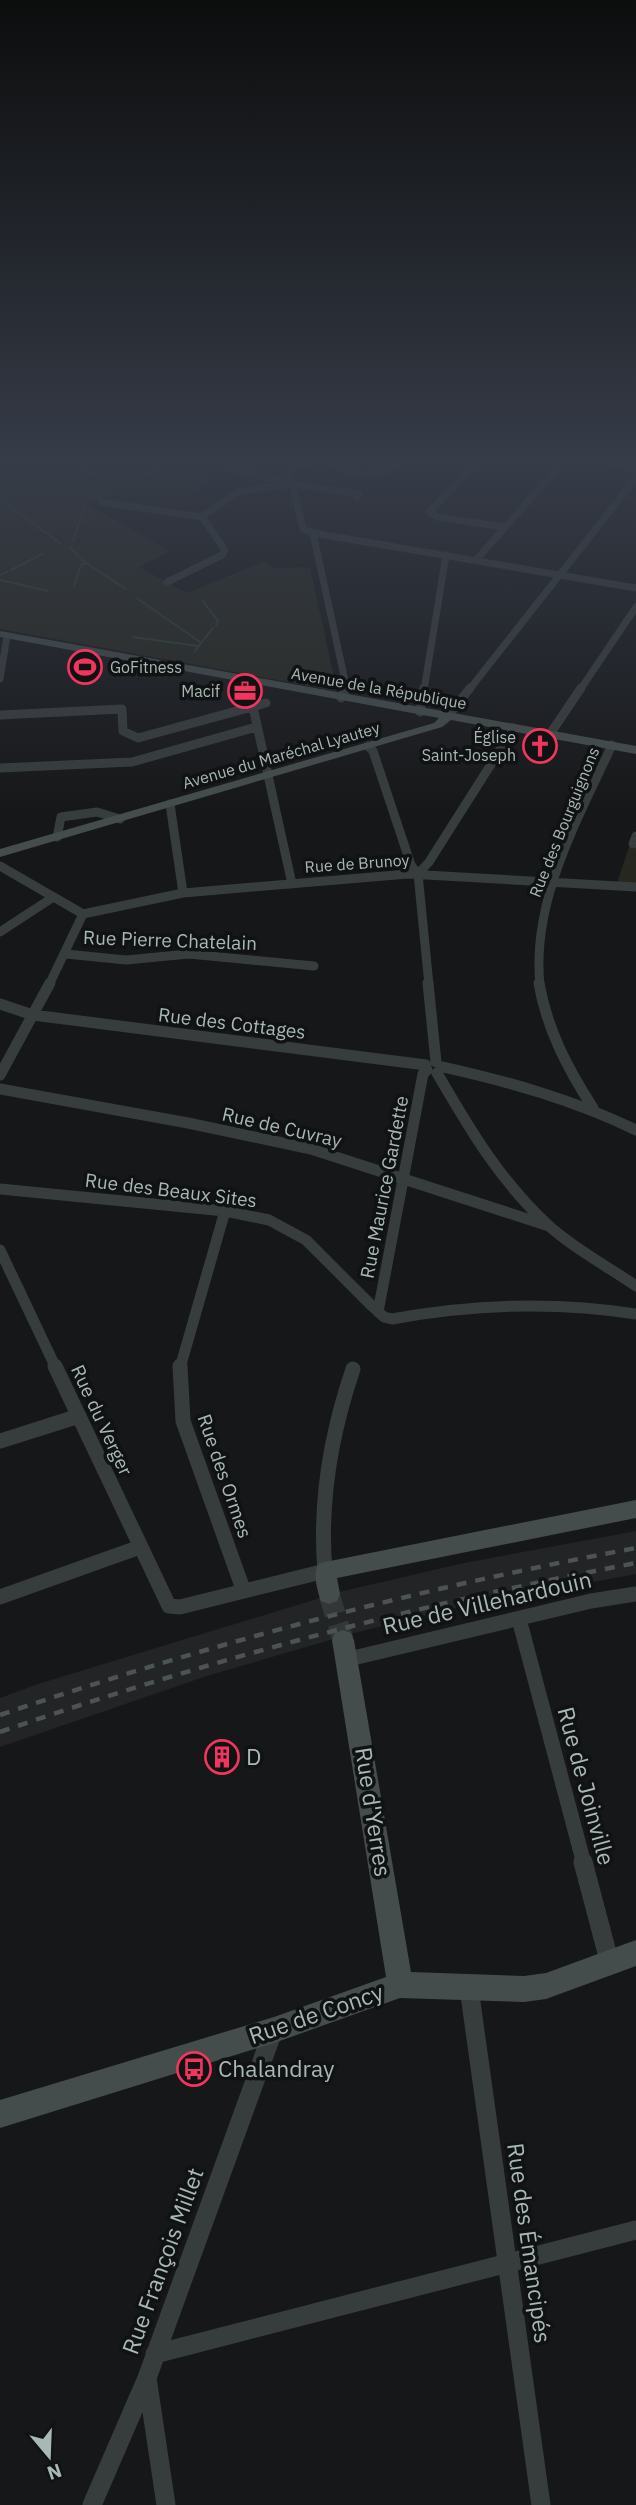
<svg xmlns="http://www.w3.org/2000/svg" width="636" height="2505" font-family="'IBM Plex Sans',sans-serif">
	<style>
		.built { fill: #222425 }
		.green { fill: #262820 }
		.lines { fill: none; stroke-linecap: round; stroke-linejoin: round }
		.stream { stroke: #2f4039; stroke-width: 2 }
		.secondary-tunnel { stroke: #333737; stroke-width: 21; stroke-dasharray: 21 10; stroke-linecap: butt }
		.street-far4 { stroke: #373d3c; stroke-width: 7 }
		.street-far3 { stroke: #373d3c; stroke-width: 9 }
		.street-far2 { stroke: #373d3c; stroke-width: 11 }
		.street-far1 { stroke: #373d3c; stroke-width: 15 }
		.street { stroke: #373d3c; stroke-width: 19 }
		.secondary { fill: #454d4c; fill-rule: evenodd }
		.rail { stroke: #4c5453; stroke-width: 4.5; stroke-dasharray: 10 9; stroke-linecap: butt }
		.labels { text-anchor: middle; stroke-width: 7; stroke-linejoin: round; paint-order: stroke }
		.far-poi-label { font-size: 16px; fill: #a8b8b5; stroke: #111213; text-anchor: end }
		.far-street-label { font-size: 16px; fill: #a8b8b5; stroke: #111213 }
		.street-label { font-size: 19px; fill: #a8b8b5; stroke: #111213 }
		.near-street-label { font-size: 23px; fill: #a8b8b5; stroke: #111213 }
		.near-poi-label { font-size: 23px; fill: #a8b8b5; stroke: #111213; text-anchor: start }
	</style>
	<rect width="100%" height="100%" fill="#161718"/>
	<path class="built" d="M 636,1531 L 636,1574 L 469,1605 L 354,1633 L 207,1676 L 0,1747 L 0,1698 L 38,1684 L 343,1591 L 464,1563 Z"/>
	<path class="green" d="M 0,461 L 228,461 L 214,471 L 196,495 L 113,495 L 87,505 L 171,551 L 139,567 L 187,593 L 265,561 L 273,568 L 310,567 L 337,691 L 0,629 Z
		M 629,847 L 636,848 L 636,884 L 617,883 Z"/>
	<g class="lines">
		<path class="stream" d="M 101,461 L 79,466 L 107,480
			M 0,469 L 66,462
			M 131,482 L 168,461
			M 0,500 L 60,543
			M 77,529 L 85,506
			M 73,541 L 76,531
			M 70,548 L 86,563 L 126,589
			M 11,570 L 42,554
			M 0,575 L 7,572
			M 0,580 L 48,591
			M 74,586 L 81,565 L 86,563
			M 138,599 L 200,642
			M 203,601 L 218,621 L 216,626
			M 133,637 L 198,646
			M 195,651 L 213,628"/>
		<path class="secondary-tunnel" d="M 329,1594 L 343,1640"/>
		<path class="street-far4" d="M 287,461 L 303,529 L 313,533 L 636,588
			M 328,461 C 352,479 379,477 403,461
			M 479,461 L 429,512 L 438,517 L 504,527
			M 608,461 L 636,469
			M 288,465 L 313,461
			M 224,466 L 291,484 L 359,494 L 357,496
			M 102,502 L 202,517
			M 313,533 L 347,690
			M 476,560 L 564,461
			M 167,582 L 222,555 L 225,550 L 202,517 L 238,492 L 291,484
			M 0,679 L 7,636
			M 424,690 L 446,555
			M 469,690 L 636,478
			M 580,690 L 636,607"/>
		<path class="street-far3" d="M 341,698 L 346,688
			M 253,707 L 292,884
			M 420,712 L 424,688
			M 0,715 L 122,709 L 123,731 L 138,738 L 266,703
			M 448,716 L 470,688
			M 550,734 L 581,688
			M 368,746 L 373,751 L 411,865 L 418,874
			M 0,768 L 132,762 L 256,727
			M 170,804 L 183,893
			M 57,837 L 61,817 L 97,812 L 120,819
			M 633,844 L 636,836
			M 0,866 L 83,914 L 49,985
			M 418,874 L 429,985
			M 418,874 L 429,862 L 514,728
			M 83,914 L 183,893 L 408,874 L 636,887
			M 0,932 L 52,898
			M 66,954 L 126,960 L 189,954 L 314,966
			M 540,985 C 531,901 578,819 612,745"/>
		<path class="street-far2" d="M 428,983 L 436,1062
			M 539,983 C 547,1030 568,1069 593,1108
			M 0,1004 L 33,1015 L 426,1065
			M 443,1067 C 510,1082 574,1100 636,1130
			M 437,1073 C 469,1128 500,1181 548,1225 C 573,1248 607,1266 636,1286
			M 0,1075 L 50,983
			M 0,1089 L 188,1123 L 311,1149 L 549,1226
			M 0,1189 L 225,1211 L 269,1220 L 306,1240 L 372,1306 L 384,1317 L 392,1319 C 474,1304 554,1301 636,1314
			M 0,1250 L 56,1368
			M 378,1312 L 423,1074 L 427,1070
			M 180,1368 L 225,1211"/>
		<path class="street-far1" d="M 55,1366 L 169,1606 L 180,1607 L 325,1571 C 319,1502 331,1434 353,1369
			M 180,1366 L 183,1421 L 243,1589
			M 0,1441 L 79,1416
			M 0,1597 L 140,1547
			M 519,1619 L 584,1864
			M 349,1659 L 591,1601 L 636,1594"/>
		<path class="street" d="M 583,1862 L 610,1964
			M 469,1988 L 541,2505
			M 155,2354 L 636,2230
			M 147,2378 L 166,2505
			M 92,2505 L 147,2378 L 273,2031"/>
		<path class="secondary" d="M 0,631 L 636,746 L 636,754 L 451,720 L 442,727 L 0,857 L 0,849 L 434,723 L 439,718 L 0,637 Z
			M 636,1500 L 636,1518 L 337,1578 L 340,1594 L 337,1601 L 329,1604 L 321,1601 C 317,1590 313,1575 318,1564 L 325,1562 Z
			M 343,1630 L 351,1633 L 354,1640 L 411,1972 L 524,1976 L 546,1973 L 636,1940 L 636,1966 L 546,1999 L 524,2002 L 400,1998 L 274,2043 L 0,2128 L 0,2100 L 274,2017 L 386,1977 L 332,1640 L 335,1633 Z"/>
		<path class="rail" d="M 0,1715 C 209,1644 419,1588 636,1548
			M 0,1732 C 208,1660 419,1604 636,1563"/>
	</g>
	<linearGradient id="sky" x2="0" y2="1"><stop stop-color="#0c0d0d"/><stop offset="0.57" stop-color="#363c48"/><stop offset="1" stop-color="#363c48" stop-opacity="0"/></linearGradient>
	<rect width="636" height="812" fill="url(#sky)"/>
	<defs>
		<g id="stadium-ring" transform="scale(1.75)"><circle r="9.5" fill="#111213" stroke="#f0365e" stroke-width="1.5"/><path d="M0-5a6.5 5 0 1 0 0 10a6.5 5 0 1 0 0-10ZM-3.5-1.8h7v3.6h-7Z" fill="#f0365e"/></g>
		<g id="office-ring" transform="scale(1.75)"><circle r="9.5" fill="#111213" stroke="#f0365e" stroke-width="1.5"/><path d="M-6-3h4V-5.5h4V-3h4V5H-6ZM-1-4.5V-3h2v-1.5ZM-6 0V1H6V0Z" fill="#f0365e"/></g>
		<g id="church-ring" transform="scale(1.75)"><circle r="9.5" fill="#111213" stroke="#f0365e" stroke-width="1.5"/><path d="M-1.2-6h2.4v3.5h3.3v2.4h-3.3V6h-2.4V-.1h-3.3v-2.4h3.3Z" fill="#f0365e"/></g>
		<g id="building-ring" transform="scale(1.75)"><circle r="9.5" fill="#111213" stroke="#f0365e" stroke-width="1.5"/><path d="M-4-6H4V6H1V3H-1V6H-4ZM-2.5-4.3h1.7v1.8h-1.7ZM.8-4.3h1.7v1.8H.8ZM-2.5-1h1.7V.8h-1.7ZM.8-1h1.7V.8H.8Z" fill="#f0365e"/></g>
		<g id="bus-ring" transform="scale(1.75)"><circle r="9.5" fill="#111213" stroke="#f0365e" stroke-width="1.5"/><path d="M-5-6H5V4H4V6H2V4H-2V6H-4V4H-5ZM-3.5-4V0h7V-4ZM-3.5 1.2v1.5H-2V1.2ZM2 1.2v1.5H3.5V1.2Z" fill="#f0365e"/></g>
	</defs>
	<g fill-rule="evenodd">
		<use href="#stadium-ring" x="85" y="667"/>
		<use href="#office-ring" x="245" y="691"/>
		<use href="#church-ring" x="540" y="746"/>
		<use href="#building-ring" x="222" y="1757"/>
		<use href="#bus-ring" x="194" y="2069"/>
	</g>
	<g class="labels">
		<g class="far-poi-label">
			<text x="110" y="673" text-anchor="start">GoFitness</text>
			<text x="220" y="697">Macif</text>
			<text x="516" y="743">Église<tspan x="516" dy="18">Saint-Joseph</tspan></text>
		</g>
		<g class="far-street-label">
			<text transform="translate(379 688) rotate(10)" y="6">Avenue de la République</text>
			<text transform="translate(281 755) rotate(-16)" y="6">Avenue du Maréchal Lyautey</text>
			<text transform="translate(564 822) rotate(-68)" y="6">Rue des Bourguignons</text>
			<text transform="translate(357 863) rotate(-4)" y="6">Rue de Brunoy</text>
		</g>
		<g class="street-label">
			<text transform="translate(170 940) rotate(2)" y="7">Rue Pierre Chatelain</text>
			<text transform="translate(232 1023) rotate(7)" y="7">Rue des Cottages</text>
			<text transform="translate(282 1127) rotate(13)" y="7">Rue de Cuvray</text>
			<text transform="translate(384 1187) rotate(-79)" y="7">Rue Maurice Gardette</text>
			<text transform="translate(171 1190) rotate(7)" y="7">Rue des Beaux Sites</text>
			<text transform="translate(102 1420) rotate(65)" y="7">Rue du Verger</text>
			<text transform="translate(225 1476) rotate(71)" y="7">Rue des Ormes</text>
		</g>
		<g class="near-street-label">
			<text transform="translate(487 1603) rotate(-13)" y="8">Rue de Villehardouin</text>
			<text transform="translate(586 1786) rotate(75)" y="8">Rue de Joinville</text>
			<text transform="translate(373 1812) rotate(81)" y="8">Rue d'Yerres</text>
			<text transform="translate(316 2014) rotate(-19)" y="8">Rue de Concy</text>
			<text transform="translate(529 2243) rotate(82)" y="8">Rue des Émancipés</text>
			<text transform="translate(163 2261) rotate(-70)" y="8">Rue François Millet</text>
		</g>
		<g class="near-poi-label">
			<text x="246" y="1765">D</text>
			<text x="218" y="2077">Chalandray</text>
		</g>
	</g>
	<g transform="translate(49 2456) rotate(161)" stroke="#111213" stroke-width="5" paint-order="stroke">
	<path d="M0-5L12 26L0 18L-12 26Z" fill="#a8b8b5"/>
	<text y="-10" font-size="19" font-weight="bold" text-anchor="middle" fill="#a8b8b5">N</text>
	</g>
</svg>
